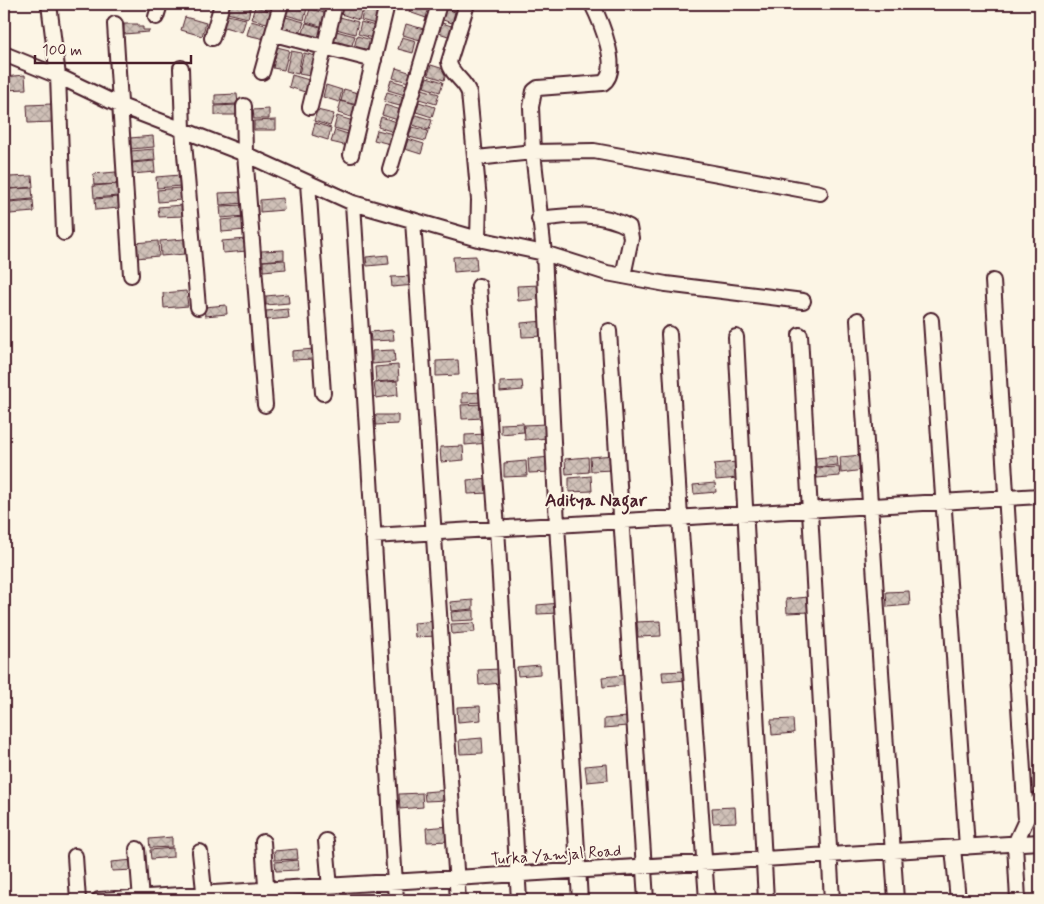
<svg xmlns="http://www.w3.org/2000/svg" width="1044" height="904" font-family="Mynerve,sans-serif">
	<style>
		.building { fill: url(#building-cross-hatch); stroke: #4a1f2b }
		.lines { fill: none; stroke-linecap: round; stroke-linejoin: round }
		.minor-casing { stroke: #4a1f2b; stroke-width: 18 }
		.minor { stroke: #fcf5e5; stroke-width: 14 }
		.labels { text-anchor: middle; stroke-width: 4; stroke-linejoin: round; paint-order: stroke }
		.street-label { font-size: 16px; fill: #4a1f2b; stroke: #fcf5e5 }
		.neighbourhood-label { font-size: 18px; font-weight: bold; fill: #4a1f2b; stroke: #fcf5e5 }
	</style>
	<defs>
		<pattern id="building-cross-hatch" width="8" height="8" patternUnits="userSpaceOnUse" patternTransform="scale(1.25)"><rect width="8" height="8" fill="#cfc0b7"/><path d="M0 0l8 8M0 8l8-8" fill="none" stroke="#b3a59e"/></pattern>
	</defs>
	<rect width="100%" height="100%" fill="#fcf5e5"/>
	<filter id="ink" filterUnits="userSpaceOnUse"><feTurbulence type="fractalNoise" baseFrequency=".02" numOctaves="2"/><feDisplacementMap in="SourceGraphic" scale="10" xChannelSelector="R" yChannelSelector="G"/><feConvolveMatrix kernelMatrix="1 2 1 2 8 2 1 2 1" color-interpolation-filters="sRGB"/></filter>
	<g filter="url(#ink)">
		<path class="building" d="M 230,4 L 251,5 L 248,18 L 227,13 Z
			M 289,4 L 307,8 L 304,20 L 286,15 Z
			M 310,4 L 330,4 L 327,12 L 309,7 Z
			M 344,4 L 362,7 L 359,20 L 341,14 Z
			M 365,4 L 385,4 L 383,12 L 365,7 Z
			M 412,4 L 430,5 L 429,19 L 409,12 Z
			M 449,4 L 466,4 L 463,13 L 447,8 Z
			M 255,7 L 274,12 L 271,24 L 251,19 Z
			M 364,8 L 383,13 L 379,25 L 361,20 Z
			M 444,8 L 455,12 L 452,23 L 440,19 Z
			M 310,9 L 328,14 L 324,27 L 306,22 Z
			M 227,15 L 246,19 L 242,32 L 224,27 Z
			M 185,17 L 206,23 L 202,36 L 181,30 Z
			M 286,17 L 304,22 L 300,34 L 282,29 Z
			M 340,17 L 358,22 L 355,34 L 336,29 Z
			M 251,21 L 269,26 L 265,39 L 247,35 Z
			M 361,22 L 379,27 L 376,39 L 358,34 Z
			M 306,23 L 324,28 L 320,41 L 302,36 Z
			M 442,23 L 458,28 L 454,38 L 439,33 Z
			M 124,24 L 138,24 L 138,27 L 143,27 L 143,30 L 149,30 L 149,32 L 124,34 Z
			M 406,24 L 424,29 L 420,40 L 403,35 Z
			M 336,31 L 355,36 L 351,48 L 333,43 Z
			M 357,36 L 375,41 L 372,53 L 354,48 Z
			M 402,37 L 416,41 L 413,53 L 398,49 Z
			M 277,47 L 289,50 L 284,70 L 273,68 Z
			M 291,51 L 302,53 L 298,74 L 286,71 Z
			M 304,53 L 315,56 L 310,76 L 299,74 Z
			M 431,65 L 447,70 L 444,80 L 428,75 Z
			M 396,68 L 412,73 L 409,82 L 393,78 Z
			M 25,75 L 26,89 L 4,90 L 4,77 Z
			M 292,75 L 309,80 L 305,92 L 289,87 Z
			M 427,77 L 443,82 L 440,92 L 424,87 Z
			M 391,80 L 407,85 L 405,95 L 388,90 Z
			M 326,85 L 342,90 L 339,102 L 323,97 Z
			M 344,89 L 361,94 L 357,105 L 341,101 Z
			M 422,89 L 439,94 L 436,104 L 419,99 Z
			M 387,92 L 404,97 L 400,106 L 384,102 Z
			M 237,94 L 238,104 L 215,105 L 215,95 Z
			M 341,101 L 357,106 L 354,118 L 338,113 Z
			M 419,102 L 435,107 L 432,117 L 416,112 Z
			M 52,104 L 53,122 L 28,123 L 27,105 Z
			M 237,105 L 238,115 L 215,115 L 215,106 Z
			M 385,105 L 401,110 L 398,120 L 382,115 Z
			M 269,109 L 269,119 L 254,119 L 253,110 Z
			M 317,110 L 334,114 L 330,126 L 314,121 Z
			M 416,115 L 432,120 L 429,130 L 413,125 Z
			M 337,116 L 353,121 L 350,132 L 334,128 Z
			M 381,117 L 397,122 L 394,132 L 378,127 Z
			M 276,120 L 276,130 L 254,130 L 254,121 Z
			M 315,123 L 331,128 L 328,140 L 312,135 Z
			M 412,127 L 428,131 L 425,141 L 409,137 Z
			M 335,130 L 351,135 L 348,146 L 331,142 Z
			M 377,130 L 393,134 L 390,144 L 374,140 Z
			M 153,136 L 154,147 L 130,149 L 130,138 Z
			M 408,139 L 424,144 L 421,154 L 405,149 Z
			M 154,149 L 155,160 L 132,162 L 131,151 Z
			M 154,161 L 155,172 L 132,174 L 131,163 Z
			M 116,172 L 117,184 L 94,185 L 93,174 Z
			M 180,175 L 181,186 L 157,188 L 156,177 Z
			M 32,176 L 33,187 L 10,189 L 9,177 Z
			M 117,184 L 118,196 L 94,198 L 93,186 Z
			M 32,188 L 33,199 L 9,201 L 8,189 Z
			M 180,188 L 181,200 L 158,202 L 157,190 Z
			M 243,192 L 244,203 L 220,205 L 219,193 Z
			M 118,197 L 119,208 L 96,210 L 95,199 Z
			M 283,198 L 284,210 L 260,212 L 260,200 Z
			M 33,200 L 34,212 L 10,214 L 9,202 Z
			M 182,205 L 183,216 L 159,217 L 158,207 Z
			M 244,205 L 245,216 L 221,218 L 220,206 Z
			M 245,218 L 246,230 L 222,232 L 221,220 Z
			M 184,239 L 185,254 L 161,256 L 160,241 Z
			M 246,239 L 247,251 L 223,253 L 222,241 Z
			M 158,241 L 159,256 L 136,258 L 135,243 Z
			M 284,250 L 284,259 L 262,261 L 261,251 Z
			M 388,255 L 389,264 L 367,266 L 366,257 Z
			M 476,256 L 477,270 L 454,272 L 453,257 Z
			M 285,260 L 286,269 L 263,271 L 263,261 Z
			M 414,276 L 415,285 L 392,287 L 391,277 Z
			M 540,285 L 540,299 L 518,301 L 517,286 Z
			M 186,291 L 188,306 L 164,308 L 163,293 Z
			M 288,294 L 289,303 L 266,305 L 266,296 Z
			M 226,305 L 227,314 L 205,316 L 204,307 Z
			M 288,309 L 289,318 L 266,320 L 266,311 Z
			M 544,321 L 545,336 L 522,337 L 521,323 Z
			M 393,330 L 394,340 L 371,341 L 370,332 Z
			M 314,349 L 314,359 L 292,360 L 292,351 Z
			M 394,350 L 395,362 L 372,364 L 372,351 Z
			M 458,360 L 459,375 L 436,376 L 436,361 Z
			M 398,365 L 399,380 L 376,382 L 375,367 Z
			M 397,381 L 398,395 L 376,398 L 374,383 Z
			M 522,381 L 523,390 L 500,392 L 500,382 Z
			M 484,392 L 485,402 L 462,403 L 462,393 Z
			M 484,404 L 485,418 L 462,419 L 461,405 Z
			M 375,415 L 398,415 L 398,424 L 375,425 Z
			M 523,423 L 524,432 L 501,434 L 501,424 Z
			M 547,424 L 548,438 L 525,440 L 524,425 Z
			M 487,434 L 488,443 L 465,445 L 465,435 Z
			M 463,446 L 464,460 L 441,462 L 440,447 Z
			M 613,455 L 614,470 L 591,471 L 590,457 Z
			M 862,455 L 863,470 L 841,473 L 840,457 Z
			M 837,456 L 838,465 L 816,467 L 815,458 Z
			M 551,457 L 552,472 L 529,473 L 528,459 Z
			M 588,457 L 589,472 L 566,474 L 565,459 Z
			M 526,461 L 527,476 L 504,477 L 504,463 Z
			M 737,462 L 738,478 L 716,480 L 714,464 Z
			M 839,467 L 840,476 L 817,478 L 816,468 Z
			M 591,476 L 592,491 L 569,492 L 569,478 Z
			M 490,478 L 490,493 L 468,494 L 467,480 Z
			M 715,483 L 716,492 L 694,494 L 693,485 Z
			M 909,591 L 910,605 L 887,607 L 886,592 Z
			M 809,597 L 810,612 L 787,613 L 786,599 Z
			M 473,600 L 473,609 L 451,611 L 450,602 Z
			M 560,603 L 560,613 L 537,614 L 537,605 Z
			M 474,610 L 474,620 L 452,621 L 451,612 Z
			M 437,621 L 438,636 L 415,637 L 414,623 Z
			M 660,621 L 661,636 L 638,637 L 637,622 Z
			M 474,623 L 475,632 L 452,634 L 451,624 Z
			M 540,665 L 540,674 L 518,676 L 517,667 Z
			M 501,669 L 502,683 L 479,685 L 478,670 Z
			M 685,671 L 686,680 L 663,682 L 662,672 Z
			M 625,675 L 626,685 L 603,687 L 602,677 Z
			M 480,706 L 481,720 L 458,722 L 457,707 Z
			M 627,717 L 627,726 L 604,728 L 604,719 Z
			M 793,719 L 794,733 L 772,735 L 771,720 Z
			M 482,738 L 483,753 L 460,754 L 459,740 Z
			M 607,764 L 608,780 L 587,782 L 585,766 Z
			M 447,790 L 448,800 L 425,801 L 424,792 Z
			M 422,793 L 423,807 L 400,809 L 399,794 Z
			M 735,807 L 736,822 L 713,823 L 712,808 Z
			M 449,826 L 450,841 L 427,842 L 426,828 Z
			M 172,837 L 172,847 L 150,848 L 149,839 Z
			M 173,848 L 173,857 L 151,859 L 150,850 Z
			M 297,849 L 298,859 L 275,860 L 274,851 Z
			M 134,860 L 135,870 L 112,871 L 111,862 Z
			M 298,860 L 299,870 L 276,871 L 275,862 Z"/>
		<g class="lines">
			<g class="minor-casing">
				<path id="minor" d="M 49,4 L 58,76 L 64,233
					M 467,4 L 449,62 C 451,75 465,80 469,93 L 479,200 L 478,239
					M 156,17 L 160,4
					M 115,24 L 131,275
					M 274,34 L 374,60
					M 212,38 L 222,4
					M 4,54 L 58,76 L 121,106 L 245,154 L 353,203 L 478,239 L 544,253 L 607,273 L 666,284 L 803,301
					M 181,68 L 183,130 L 198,307
					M 262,72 L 281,4
					M 244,106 L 245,154 L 265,405
					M 310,107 L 335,4
					M 351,155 L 387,4
					M 477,158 L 533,152 L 594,151 L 820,193
					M 390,169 L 439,4
					M 308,183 L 323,393
					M 353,203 L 396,900
					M 539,219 C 570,215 600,211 629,227 L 631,238 L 623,276
					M 413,220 L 458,900
					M 993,281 L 1026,820
					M 479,286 L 497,528 L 519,900
					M 858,320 L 896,900
					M 931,320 L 967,847
					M 609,331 L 646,900
					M 669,334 L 680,517 L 707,900
					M 800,335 L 832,900
					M 736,337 L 766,900
					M 373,536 L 1040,496
					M 326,841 L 331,900
					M 263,842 L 267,900
					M 953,848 L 958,900
					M 137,849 L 141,900
					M 200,852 L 205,900
					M 75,856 L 78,900
					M 99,900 L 1040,842
					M 580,900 L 557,525 L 544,253 L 533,152 L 531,107 L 534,91 L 538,88 L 603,83 C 622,70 600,20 592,4
					M 1018,900 L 1015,844 L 1026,820 L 1040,798"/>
			</g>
			<use href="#minor" class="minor"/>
		</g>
	</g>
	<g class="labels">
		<g class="street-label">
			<text transform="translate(556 854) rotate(-4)" y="6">Turka Yamjal Road</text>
		</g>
		<g class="neighbourhood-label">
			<text x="596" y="506">Aditya Nagar</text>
		</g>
	</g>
	<rect width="1044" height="904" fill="none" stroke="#fcf5e5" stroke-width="20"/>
	<rect x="10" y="10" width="1024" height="884" fill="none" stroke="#4a1f2b" stroke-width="2" filter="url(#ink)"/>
	<path d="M35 55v8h156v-8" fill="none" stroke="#4a1f2b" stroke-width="2.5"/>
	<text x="42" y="55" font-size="15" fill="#4a1f2b" stroke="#fcf5e5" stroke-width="4" paint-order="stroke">100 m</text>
</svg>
